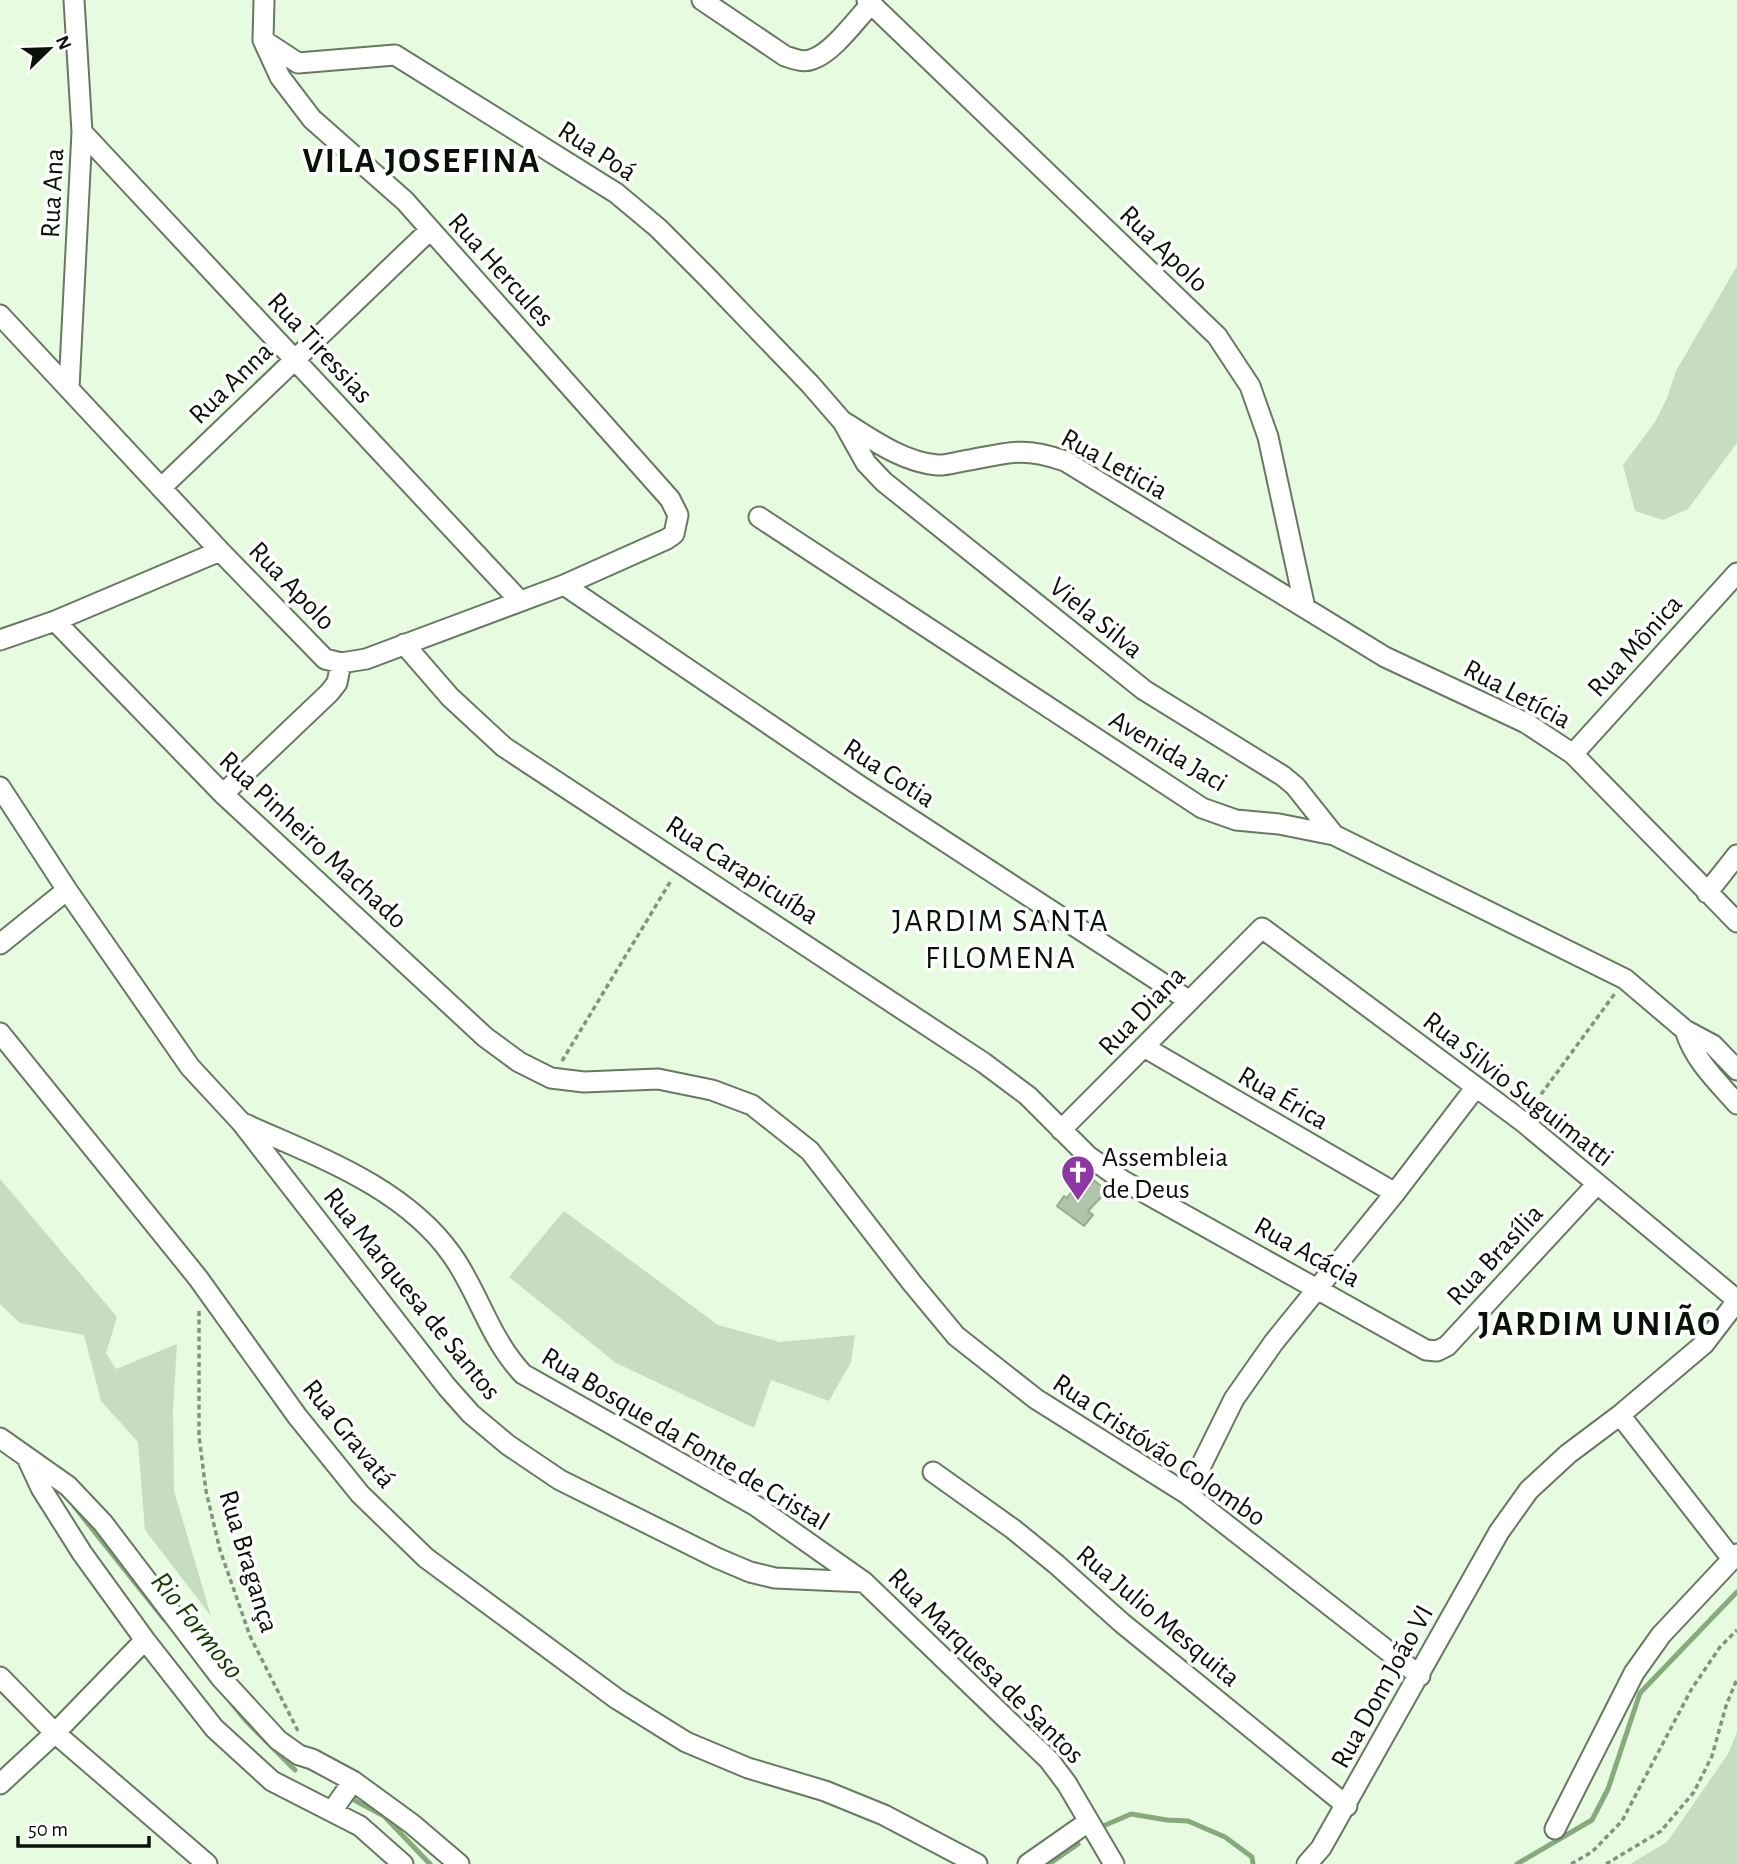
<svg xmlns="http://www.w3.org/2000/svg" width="1737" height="1864" font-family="'Alegreya Sans',sans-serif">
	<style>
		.green { fill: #c6debf }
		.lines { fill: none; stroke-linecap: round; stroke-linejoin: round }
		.stream { stroke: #87aa7d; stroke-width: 5 }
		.building { fill: #b0c4aa; stroke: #98ac92; stroke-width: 2 }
		.minor-casing { stroke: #677961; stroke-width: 23 }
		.path { stroke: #849380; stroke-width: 3.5; stroke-dasharray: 5 3.5; stroke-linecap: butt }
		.minor { stroke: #fff; stroke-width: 19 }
		.labels { text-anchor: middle; stroke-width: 7; stroke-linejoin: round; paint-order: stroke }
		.street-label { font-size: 28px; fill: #0a1108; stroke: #fff }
		.poi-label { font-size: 28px; fill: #0a1108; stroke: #fff; text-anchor: start }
		.water-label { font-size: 30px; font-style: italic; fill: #114000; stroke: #fff }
		.quarter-label { font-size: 32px; letter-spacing: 2px; fill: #0a1108; stroke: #fff }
		.district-label { font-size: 35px; font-weight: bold; letter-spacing: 2px; fill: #0a1108; stroke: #fff }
	</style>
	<rect width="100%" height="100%" fill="#e6fbe0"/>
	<path class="green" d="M 1737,266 L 1737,443 L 1688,509 L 1663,520 L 1635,511 L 1623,465 L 1655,422 L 1667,398 L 1676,371 Z
		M 0,1179 L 117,1317 L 106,1353 L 116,1369 L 177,1344 L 173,1410 L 174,1491 L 211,1616 L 145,1530 L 138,1442 L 101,1401 L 84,1335 L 20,1323 L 0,1304 Z
		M 564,1211 L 718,1325 L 780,1342 L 855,1335 L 851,1362 L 829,1401 L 771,1380 L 754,1428 L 616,1363 L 509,1277 Z
		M 1737,1732 L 1737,1864 L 1630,1864 L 1667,1842 L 1728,1754 Z"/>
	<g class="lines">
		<path class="stream" d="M 74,1506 L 164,1619
			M 229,1700 L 246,1721 L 295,1770
			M 354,1800 L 384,1816 L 430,1864
			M 1101,1827 L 1131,1814 L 1167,1820 L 1188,1821 L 1225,1837 L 1252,1857 L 1253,1864
			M 1049,1864 L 1078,1844
			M 1517,1864 L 1592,1820 L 1608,1789 L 1640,1693 L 1737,1592"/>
	</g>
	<path class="building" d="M 1085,1173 L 1107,1191 L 1088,1211 L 1093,1215 L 1084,1226 L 1057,1206 L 1064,1196 L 1067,1198 Z"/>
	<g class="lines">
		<g class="minor-casing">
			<path id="minor" d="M 702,0 L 785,56 C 794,59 803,63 813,59 C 833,52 856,20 871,4
				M 867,0 L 1217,336 L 1250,386 L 1268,437 L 1305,608
				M 263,40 L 298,63 L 395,55 L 616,193 L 658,228 L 707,277 L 810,384 L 843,422 L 866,463 L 884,482 L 1144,690 L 1283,776 L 1295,786 L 1334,835
				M 82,132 L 519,600
				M 0,315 L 220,551 L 325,659 L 341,663 L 366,659 L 564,585 L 667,539 L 674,534 L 678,515 L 670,499 L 405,201 L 312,119 L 280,77 L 263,40 L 264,0
				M 69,388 L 82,132 L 74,0
				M 844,422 C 873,440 903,462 937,465 C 947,466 959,461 970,460 C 1010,452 1025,447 1065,461 L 1385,657 L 1526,723 L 1573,754 L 1737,922
				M 161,488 L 430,230
				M 759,517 L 1202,808 L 1236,820 L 1279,824 L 1334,835 L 1625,979 L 1685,1030 L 1713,1045 L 1737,1070
				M 564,585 L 857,784 L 1188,1000
				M 55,621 L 223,794 L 485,1037 L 519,1062 L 551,1078 L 584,1082 L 658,1079 L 712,1090 L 752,1105 L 810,1151 L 912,1283 L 956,1336 L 1036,1399 L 1187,1494 L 1420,1676
				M 0,640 L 55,621 L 220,551
				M 404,644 L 450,697 L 504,747 L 984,1063 L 1028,1096 L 1088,1156 L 1122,1180 L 1426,1350 L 1437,1351 L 1447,1346 L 1597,1184
				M 1573,754 L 1737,573
				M 0,787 L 67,890 L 190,1067 L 241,1122 L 447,1387 L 471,1414 L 508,1445 L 560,1480 L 717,1558 L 750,1572 L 775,1578 L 864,1582
				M 223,794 L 329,693 L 337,683 L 341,663
				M 1707,893 L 1737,855
				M 0,944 L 67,890
				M 1685,1030 C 1694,1060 1717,1081 1737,1104
				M 0,1033 L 198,1278 L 297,1416 L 360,1494 L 426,1558 L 617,1699 L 686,1742 L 748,1768 L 825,1791 L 884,1815 L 977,1864
				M 1144,1047 L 1395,1193
				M 245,1124 C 318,1157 404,1187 452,1255 C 479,1293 489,1338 523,1374 L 756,1506 L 864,1582 L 1049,1760 L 1067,1784 L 1114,1864
				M 1061,1130 L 1262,928 L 1522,1121 L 1737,1300
				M 1620,1415 L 1732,1559
				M 0,1438 L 68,1486 L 103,1523 L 221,1678 L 278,1740 L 299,1755 L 312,1759 L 353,1781 L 412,1824 L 459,1864
				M 27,1458 L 41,1488 L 82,1553 L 145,1640 L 214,1728 L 272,1781 L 360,1826 L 403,1864
				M 933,1472 L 1013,1529 L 1056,1564 L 1122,1623 L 1347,1806
				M 1187,1494 L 1234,1399 L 1274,1342 L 1395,1193 L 1476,1087
				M 0,1677 L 55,1733 L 207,1864
				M 0,1784 L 55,1733 L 145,1640
				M 332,1811 L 353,1781
				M 1555,1829 L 1634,1673 L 1661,1635 L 1737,1554
				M 1028,1864 L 1088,1822
				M 1307,1864 L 1321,1848 L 1499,1532 L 1529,1490 L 1568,1454 L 1620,1415 L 1704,1344 L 1737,1301"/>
		</g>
		<path class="path" d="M 562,1061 L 672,879
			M 1531,1108 L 1616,992
			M 199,1311 L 199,1436 L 206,1491 L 220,1550 L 250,1636 L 299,1733
			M 1571,1864 L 1592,1852 L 1622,1821 L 1691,1690 L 1720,1647 L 1737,1630
			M 1606,1864 L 1661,1831 L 1694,1792 L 1712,1756 L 1726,1706 L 1737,1679"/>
		<use href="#minor" class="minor"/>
	</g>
	<defs>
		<g id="church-pin" transform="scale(1.75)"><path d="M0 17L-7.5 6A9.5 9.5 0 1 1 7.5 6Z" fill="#8d37a4" stroke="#fff"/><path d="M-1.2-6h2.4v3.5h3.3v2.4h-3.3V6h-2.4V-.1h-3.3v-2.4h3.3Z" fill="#fff"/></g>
	</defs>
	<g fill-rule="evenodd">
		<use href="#church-pin" x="1078" y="1172"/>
	</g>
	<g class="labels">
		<g class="street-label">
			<text transform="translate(598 150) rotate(33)" y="10">Rua Poá</text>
			<text transform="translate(51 193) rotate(-87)" y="10">Rua Ana</text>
			<text transform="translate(1165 248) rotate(44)" y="10">Rua Apolo</text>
			<text transform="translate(502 269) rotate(48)" y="10">Rua Hercules</text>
			<text transform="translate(321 347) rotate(47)" y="10">Rua Tiressias</text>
			<text transform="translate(230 382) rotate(-44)" y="10">Rua Anna</text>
			<text transform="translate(1115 463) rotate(29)" y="10">Rua Leticia</text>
			<text transform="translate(293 585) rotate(46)" y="10">Rua Apolo</text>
			<text transform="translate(1097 617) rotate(39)" y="10">Viela Silva</text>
			<text transform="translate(1634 645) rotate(-48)" y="10">Rua Mônica</text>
			<text transform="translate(1518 693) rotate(28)" y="10">Rua Letícia</text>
			<text transform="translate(1169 750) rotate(31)" y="10">Avenida Jaci</text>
			<text transform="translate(890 772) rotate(33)" y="10">Rua Cotia</text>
			<text transform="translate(314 839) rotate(43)" y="10">Rua Pinheiro Machado</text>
			<text transform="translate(743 869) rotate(33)" y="10">Rua Carapicuíba</text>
			<text transform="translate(1141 1010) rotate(-46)" y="10">Rua Diana</text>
			<text transform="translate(1519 1088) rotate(38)" y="10">Rua Silvio Suguimatti</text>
			<text transform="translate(1284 1097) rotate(30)" y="10">Rua Érica</text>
			<text transform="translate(1308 1251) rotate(29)" y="10">Rua Acácia</text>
			<text transform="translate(1494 1254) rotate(-47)" y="10">Rua Brasília</text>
			<text transform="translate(413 1293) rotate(51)" y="10">Rua Marquesa de Santos</text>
			<text transform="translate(350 1433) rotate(51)" y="10">Rua Gravatá</text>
			<text transform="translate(686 1438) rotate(31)" y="10">Rua Bosque da Fonte de Cristal</text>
			<text transform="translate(1160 1449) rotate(34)" y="10">Rua Cristóvão Colombo</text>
			<text transform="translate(250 1561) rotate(73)" y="10">Rua Bragança</text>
			<text transform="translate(1159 1615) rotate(40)" y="10">Rua Julio Mesquita</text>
			<text transform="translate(987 1665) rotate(45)" y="10">Rua Marquesa de Santos</text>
			<text transform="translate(1381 1686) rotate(-61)" y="10">Rua Dom João VI</text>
		</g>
		<g class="poi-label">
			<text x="1102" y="1166">Assembleia<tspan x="1102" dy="32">de Deus</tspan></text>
		</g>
		<g class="water-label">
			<text transform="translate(198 1625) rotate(51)" y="10">Rio Formoso</text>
		</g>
		<g class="quarter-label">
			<text x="1001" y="931">JARDIM SANTA<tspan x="1001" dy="37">FILOMENA</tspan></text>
		</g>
		<g class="district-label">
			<text x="422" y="172">VILA JOSEFINA</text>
			<text x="1600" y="1335">JARDIM UNIÃO</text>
		</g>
	</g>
	<g transform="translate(49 49) rotate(67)" stroke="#ffffff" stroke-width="5" paint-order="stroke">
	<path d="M0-5L12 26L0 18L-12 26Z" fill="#0a1108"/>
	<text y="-10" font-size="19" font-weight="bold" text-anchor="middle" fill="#0a1108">N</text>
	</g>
	<path d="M18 1836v10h131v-10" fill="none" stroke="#0a1108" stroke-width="3.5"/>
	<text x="28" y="1836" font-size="21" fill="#0a1108" stroke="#ffffff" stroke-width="5" paint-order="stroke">50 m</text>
</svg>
